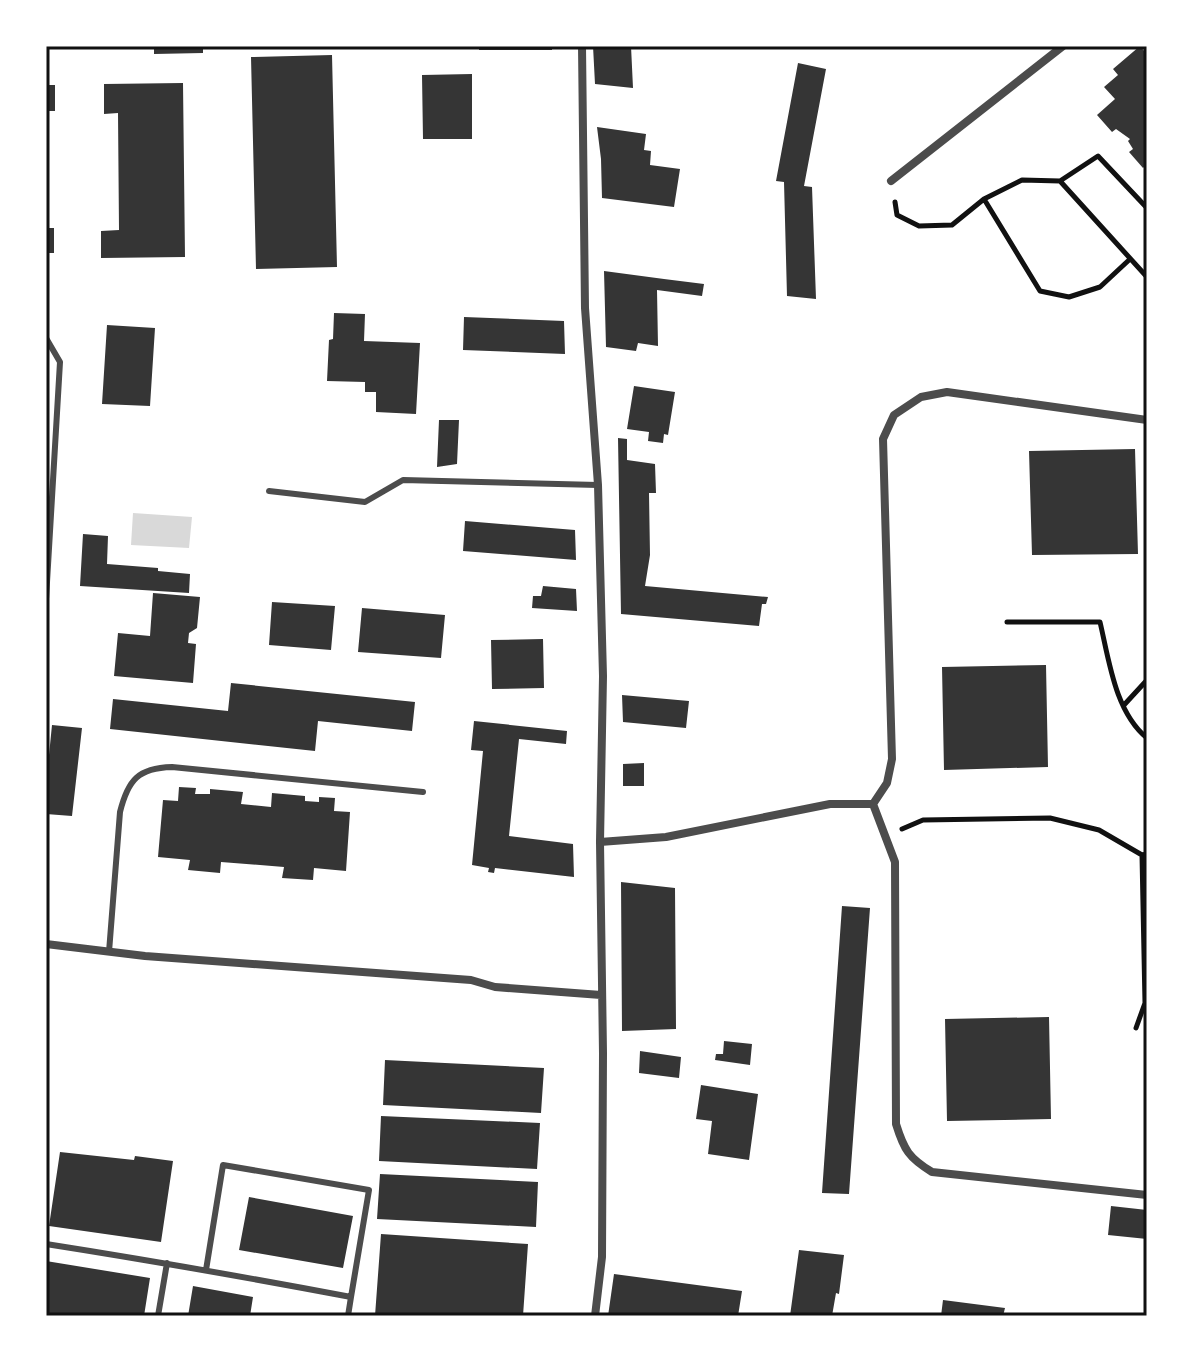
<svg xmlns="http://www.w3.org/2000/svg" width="1193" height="1362" font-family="'IBM Plex Sans',sans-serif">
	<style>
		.water { fill: #d9d9d9 }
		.building { fill: #353535 }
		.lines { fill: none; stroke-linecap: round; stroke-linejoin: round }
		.path { stroke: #111; stroke-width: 5 }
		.service { stroke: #4c4c4c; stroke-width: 6 }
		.minor { stroke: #4c4c4c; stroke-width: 8 }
		.neatline { fill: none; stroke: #111; stroke-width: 3 }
	</style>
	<rect width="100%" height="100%" fill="#fff"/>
	<path class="water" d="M 133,513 L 192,517 L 189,548 L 131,545 Z"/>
	<path class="building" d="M 154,46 L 203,46 L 203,53 L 154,54 Z
		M 479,46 L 552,46 L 552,50 L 479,50 Z
		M 593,46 L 631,46 L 633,88 L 595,84 Z
		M 1140,46 L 1145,52 L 1147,50 L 1147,164 L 1143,168 L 1129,152 L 1133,149 L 1128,141 L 1130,139 L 1116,129 L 1112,132 L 1097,115 L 1115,99 L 1104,87 L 1118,75 L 1113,69 Z
		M 332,55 L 337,267 L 256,269 L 251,57 Z
		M 798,63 L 826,69 L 804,186 L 812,187 L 816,299 L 787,296 L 784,182 L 776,181 Z
		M 472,74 L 472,139 L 423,139 L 422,75 Z
		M 183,83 L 185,257 L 101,258 L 101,231 L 119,230 L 118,113 L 104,114 L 104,84 Z
		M 46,85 L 55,85 L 55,111 L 46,111 Z
		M 597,127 L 646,134 L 644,150 L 651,151 L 650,165 L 680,169 L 674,207 L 602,198 L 601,159 Z
		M 46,228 L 54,228 L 54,253 L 46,253 Z
		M 604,271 L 664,279 L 704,284 L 702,296 L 657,290 L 658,346 L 638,343 L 636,351 L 606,347 Z
		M 334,313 L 365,314 L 364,341 L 420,343 L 416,414 L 376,412 L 376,392 L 365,392 L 365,382 L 327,381 L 329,340 L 333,339 Z
		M 464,317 L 564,321 L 565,354 L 463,350 Z
		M 107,325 L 155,328 L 150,406 L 102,404 Z
		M 634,386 L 675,392 L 668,435 L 664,434 L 663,443 L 648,441 L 649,432 L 627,429 Z
		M 439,420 L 459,420 L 457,464 L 437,467 Z
		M 618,438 L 627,439 L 627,460 L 655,464 L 656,493 L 649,493 L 650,555 L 645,586 L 768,597 L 766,604 L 762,604 L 759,626 L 621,614 Z
		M 1135,449 L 1138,554 L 1032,555 L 1029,451 Z
		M 465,521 L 575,530 L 576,560 L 463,551 Z
		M 83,534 L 108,536 L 107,564 L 158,568 L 158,571 L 190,574 L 189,593 L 80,586 Z
		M 543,586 L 576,589 L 577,611 L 532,608 L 533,596 L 541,596 Z
		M 153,593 L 200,597 L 197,628 L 189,633 L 188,643 L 196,644 L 193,683 L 114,676 L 118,633 L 150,636 Z
		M 272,602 L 335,606 L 331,650 L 269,645 Z
		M 362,608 L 445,615 L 441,658 L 358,652 Z
		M 543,639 L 544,688 L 492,689 L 491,640 Z
		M 1046,665 L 1048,767 L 944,770 L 942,667 Z
		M 231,683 L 415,702 L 412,731 L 318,721 L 315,751 L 110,729 L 113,699 L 228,711 Z
		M 622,695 L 689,701 L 686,728 L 623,722 Z
		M 474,721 L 567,731 L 566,744 L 519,739 L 509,836 L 573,844 L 574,877 L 495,868 L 494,873 L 488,872 L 489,868 L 472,865 L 483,751 L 471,750 Z
		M 52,725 L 82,728 L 72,816 L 46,814 L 46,785 Z
		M 644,763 L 644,786 L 623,786 L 623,764 Z
		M 179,787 L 196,788 L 195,794 L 210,794 L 210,789 L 243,792 L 241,804 L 271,807 L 272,793 L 305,796 L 305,801 L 319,802 L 319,797 L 335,798 L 334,811 L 350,812 L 346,871 L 314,868 L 313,880 L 282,878 L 284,867 L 221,862 L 220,873 L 188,870 L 190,860 L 158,857 L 163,800 L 178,801 Z
		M 621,882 L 675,888 L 676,1029 L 622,1031 Z
		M 842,906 L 870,908 L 849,1194 L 822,1193 Z
		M 1049,1017 L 1051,1119 L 947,1121 L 945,1019 Z
		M 724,1041 L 752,1044 L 750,1065 L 715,1060 L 716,1054 L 723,1054 Z
		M 640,1051 L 681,1057 L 679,1078 L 639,1073 Z
		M 385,1060 L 544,1068 L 541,1113 L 383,1105 Z
		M 701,1085 L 758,1094 L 749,1160 L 708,1154 L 712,1121 L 696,1119 Z
		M 381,1116 L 540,1123 L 537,1169 L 379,1161 Z
		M 60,1152 L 134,1160 L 135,1156 L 173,1161 L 161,1242 L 49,1226 Z
		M 380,1174 L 538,1182 L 536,1227 L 377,1219 Z
		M 249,1197 L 353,1216 L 343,1268 L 239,1250 Z
		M 1111,1206 L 1147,1210 L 1147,1239 L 1108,1235 Z
		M 381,1234 L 528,1244 L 523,1316 L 375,1316 Z
		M 799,1250 L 844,1255 L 839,1294 L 836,1293 L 832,1316 L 790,1316 Z
		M 46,1261 L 150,1278 L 144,1316 L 46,1316 Z
		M 614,1274 L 742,1291 L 738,1316 L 608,1316 Z
		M 193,1286 L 253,1297 L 250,1316 L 188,1316 Z
		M 943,1300 L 1005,1308 L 1003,1316 L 941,1316 Z"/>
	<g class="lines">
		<path class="path" d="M 1060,181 L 1147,277
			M 984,199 L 1040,291 L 1069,297 L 1100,287 L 1129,260
			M 895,202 L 897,215 L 919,226 L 952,225 L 984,199 L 1022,180 L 1060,181 L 1098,156 L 1147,208
			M 1007,622 L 1100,622 C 1109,660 1115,712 1147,738
			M 1124,705 L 1147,680
			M 902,829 L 923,820 L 1050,818 L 1099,830 L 1142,855 L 1147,854
			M 1136,1028 L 1145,1003 L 1142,855"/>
		<path class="service" d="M 46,338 L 60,362 L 46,599
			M 269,491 L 365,502 L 403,480 L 598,485
			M 109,952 L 120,812 C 128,780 138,768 172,767 L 423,792
			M 46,1244 C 148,1260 250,1278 351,1297 L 369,1190 L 223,1165 L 206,1270
			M 158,1316 L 167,1263
			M 348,1316 L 351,1297"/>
		<path class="minor" d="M 582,46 L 585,308 L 598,485 L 603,676 L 600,842 L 603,1053 L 602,1257 L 595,1316
			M 891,181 L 1063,46
			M 873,804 L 887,783 L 892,759 L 883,439 L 894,415 L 921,397 L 947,392 L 1147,420
			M 873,804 L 895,862 L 896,1124 C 904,1150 909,1158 932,1172 L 1147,1195
			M 600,842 L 666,837 L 830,804 L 873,804
			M 46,944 L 145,956 L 471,980 L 495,987 L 601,995"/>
	</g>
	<rect width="1193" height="1362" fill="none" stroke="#ffffff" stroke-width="96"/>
	<rect x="48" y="48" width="1097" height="1266" class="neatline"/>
</svg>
